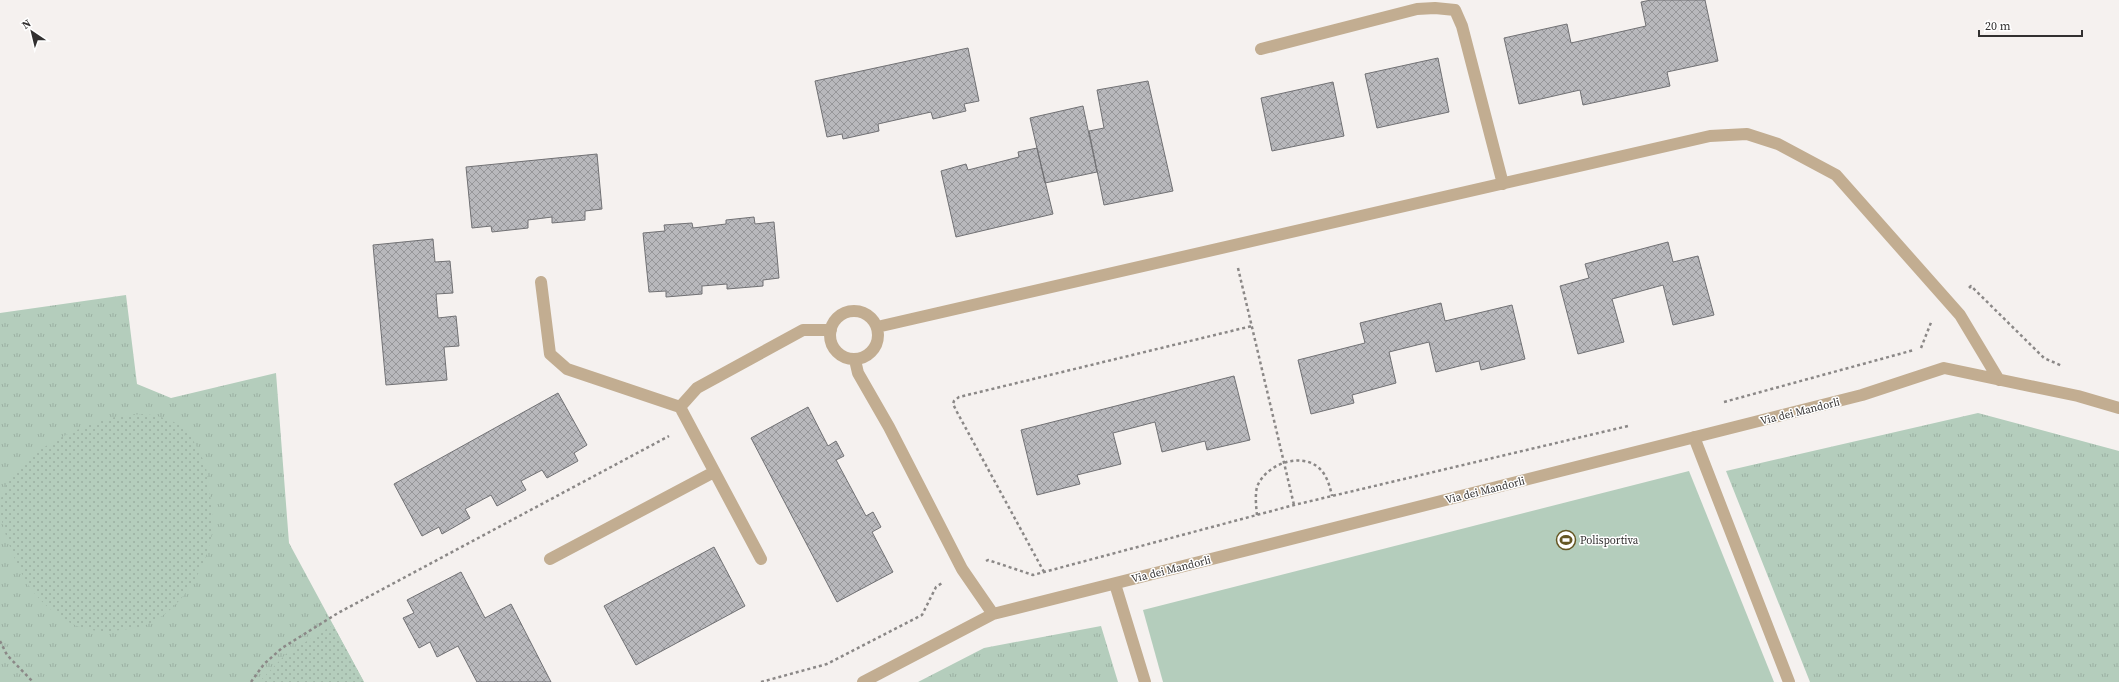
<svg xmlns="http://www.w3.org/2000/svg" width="2119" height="682" font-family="'Source Serif 4',serif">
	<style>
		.grass { fill: url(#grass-tufts) }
		.park { fill: url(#park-dots) }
		.garden { fill: #b4cdbc }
		.building { fill: url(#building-cross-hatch); stroke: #717174 }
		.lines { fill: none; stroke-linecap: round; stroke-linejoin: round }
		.path { stroke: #8b8887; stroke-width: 2.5; stroke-dasharray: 3 3; stroke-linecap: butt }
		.minor { stroke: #c2ad91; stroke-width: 12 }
		.labels { text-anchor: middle; stroke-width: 3; stroke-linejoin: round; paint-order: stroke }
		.street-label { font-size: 11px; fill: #323030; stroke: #fff }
		.poi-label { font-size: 11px; fill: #323030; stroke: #fff; text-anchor: start }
	</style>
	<defs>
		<pattern id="grass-tufts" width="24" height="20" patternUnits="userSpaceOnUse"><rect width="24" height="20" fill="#b4cdbc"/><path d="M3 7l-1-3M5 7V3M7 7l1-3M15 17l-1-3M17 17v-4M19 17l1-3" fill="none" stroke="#9bb0a2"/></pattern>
		<pattern id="park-dots" width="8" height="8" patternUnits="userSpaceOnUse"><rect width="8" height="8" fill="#b4cdbc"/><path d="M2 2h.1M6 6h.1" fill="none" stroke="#9bb0a2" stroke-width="1.8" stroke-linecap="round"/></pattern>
		<pattern id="building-cross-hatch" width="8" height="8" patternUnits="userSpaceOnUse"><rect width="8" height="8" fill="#b8b8bc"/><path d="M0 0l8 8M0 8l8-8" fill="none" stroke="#969699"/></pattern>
	</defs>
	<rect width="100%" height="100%" fill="#f5f1ef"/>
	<path class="grass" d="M 126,295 L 137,384 L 171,398 L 276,373 L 289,543 L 364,682 L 0,682 L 0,313 Z
		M 1978,413 L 2119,451 L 2119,682 L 1810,682 L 1726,471 Z
		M 1101,626 L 1118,682 L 918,682 L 984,648 Z"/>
	<path class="park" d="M 144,414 C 160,416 175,420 187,431 C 192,437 204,460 206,467 C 207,473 207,479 208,484 C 210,497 213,508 213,521 C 212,561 184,609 146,625 C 138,628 128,629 120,630 C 95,634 73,628 54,612 C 32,595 22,577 12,552 C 7,539 1,523 0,509 C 0,459 80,424 120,416 C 128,414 136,415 144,414 Z
		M 333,625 L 364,682 L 259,682 L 286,654 Z"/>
	<path class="garden" d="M 1689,471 L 1774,682 L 1163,682 L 1143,610 Z"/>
	<path class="building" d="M 1651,0 L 1705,0 L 1718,61 L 1667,72 L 1670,86 L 1583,105 L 1580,90 L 1519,104 L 1504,38 L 1567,24 L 1571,43 L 1646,26 L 1641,2 Z
		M 968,48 L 979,101 L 964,104 L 966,111 L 933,119 L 931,112 L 878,124 L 879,131 L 843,139 L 842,134 L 827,137 L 815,81 Z
		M 1438,58 L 1449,112 L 1377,128 L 1365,74 Z
		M 1148,81 L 1173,191 L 1104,205 L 1089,131 L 1104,128 L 1097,90 Z
		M 1333,82 L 1344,136 L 1272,151 L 1261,98 Z
		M 1083,106 L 1097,172 L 1045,183 L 1030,118 Z
		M 1037,148 L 1053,214 L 956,237 L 941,171 L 966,164 L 968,170 L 1019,157 L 1018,152 Z
		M 597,154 L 602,209 L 585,211 L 585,220 L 552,223 L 552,217 L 528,220 L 528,228 L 492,232 L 491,226 L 472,228 L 466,167 Z
		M 754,217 L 755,224 L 774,222 L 779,278 L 763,280 L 763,286 L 727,289 L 727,284 L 702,286 L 702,294 L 666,297 L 666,291 L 649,292 L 643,233 L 665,231 L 664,225 L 692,223 L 693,228 L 726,224 L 726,220 Z
		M 433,239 L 435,262 L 450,261 L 453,293 L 436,294 L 438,318 L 456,316 L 459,346 L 444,347 L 447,380 L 386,385 L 373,245 Z
		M 1668,242 L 1673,262 L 1698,256 L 1714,315 L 1673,325 L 1663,285 L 1612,299 L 1624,342 L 1578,354 L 1560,286 L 1589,278 L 1585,264 Z
		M 1441,303 L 1445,321 L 1512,305 L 1525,359 L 1481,370 L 1479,361 L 1436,372 L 1429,342 L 1389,352 L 1396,383 L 1352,395 L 1354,403 L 1311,414 L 1298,360 L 1365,343 L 1360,323 Z
		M 1234,376 L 1250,440 L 1207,450 L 1205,441 L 1162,452 L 1155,422 L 1113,433 L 1121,464 L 1077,475 L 1080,484 L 1037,495 L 1021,430 Z
		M 558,393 L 587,445 L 574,453 L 578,461 L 547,478 L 542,470 L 521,481 L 526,490 L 497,506 L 491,495 L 465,509 L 470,518 L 442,534 L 439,527 L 422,536 L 394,484 Z
		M 808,407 L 828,446 L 836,441 L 844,456 L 836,460 L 866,516 L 873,512 L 881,527 L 872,532 L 893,572 L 837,602 L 751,438 Z
		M 714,547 L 745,606 L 636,665 L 604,606 Z
		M 461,572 L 485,618 L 511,604 L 551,682 L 477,682 L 458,646 L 437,657 L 430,642 L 419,648 L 403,618 L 414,613 L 407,600 Z"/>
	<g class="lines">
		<path class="path" d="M 1238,268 L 1294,505
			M 1969,288 L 1971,286 L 2044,358 L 2062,366
			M 1921,348 L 1932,320
			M 1724,402 L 1914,350
			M 1257,515 C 1256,506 1255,495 1257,487 C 1265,465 1300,451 1319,468 C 1327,475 1330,487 1332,496
			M 986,561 L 988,560 L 1033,575 L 1294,505 L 1628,426
			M 1044,572 L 957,412 L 953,404 L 954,401 L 959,397 L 1252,326
			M 0,641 L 7,655 L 33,682
			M 251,682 L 264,664 L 282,648 L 338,613 L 669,436
			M 761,682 L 827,664 L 922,615 L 936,587 L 942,583"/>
		<path class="minor" d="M 1261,49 L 1417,9 L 1435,8 L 1455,10 L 1462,26 L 1503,184
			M 541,282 L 550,354 L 567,369 L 680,407 L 697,388 L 803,330 L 831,330
			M830 335a24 24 0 1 1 48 0a24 24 0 1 1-48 0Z
			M 877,327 L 1710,136 L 1747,134 L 1778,144 L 1836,175 L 1960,315 L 1999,380
			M 855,360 L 858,373 L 889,427 L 962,569 L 993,614
			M 680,407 L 761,559
			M 1694,437 L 1789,682
			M 550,559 L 714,472
			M 1115,584 L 1145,682
			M 863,682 L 993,614 L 1862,395 L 1944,368 L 2078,396 L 2119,408"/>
	</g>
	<defs>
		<g id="stadium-ring" transform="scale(1)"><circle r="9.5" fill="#fff" stroke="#655623" stroke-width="1.5"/><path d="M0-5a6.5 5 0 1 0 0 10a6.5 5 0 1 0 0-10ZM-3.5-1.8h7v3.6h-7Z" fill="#655623"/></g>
	</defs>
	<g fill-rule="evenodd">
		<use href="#stadium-ring" x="1566" y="540"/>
	</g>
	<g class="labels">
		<g class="street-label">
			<text transform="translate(1800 411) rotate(-14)" y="4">Via dei Mandorli</text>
			<text transform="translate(1485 490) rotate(-14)" y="4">Via dei Mandorli</text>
			<text transform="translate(1171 569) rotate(-14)" y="4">Via dei Mandorli</text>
		</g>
		<g class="poi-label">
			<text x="1580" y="544">Polisportiva</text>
		</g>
	</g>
	<g transform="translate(32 32) rotate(325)" stroke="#ffffff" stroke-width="3" paint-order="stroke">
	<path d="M0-3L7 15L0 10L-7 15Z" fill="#323030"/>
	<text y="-6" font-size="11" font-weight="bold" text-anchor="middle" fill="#323030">N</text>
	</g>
	<path d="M1979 30v6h103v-6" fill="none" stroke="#323030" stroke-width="2"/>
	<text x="1985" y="30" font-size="12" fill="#323030" stroke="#ffffff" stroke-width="3" paint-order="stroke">20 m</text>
</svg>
